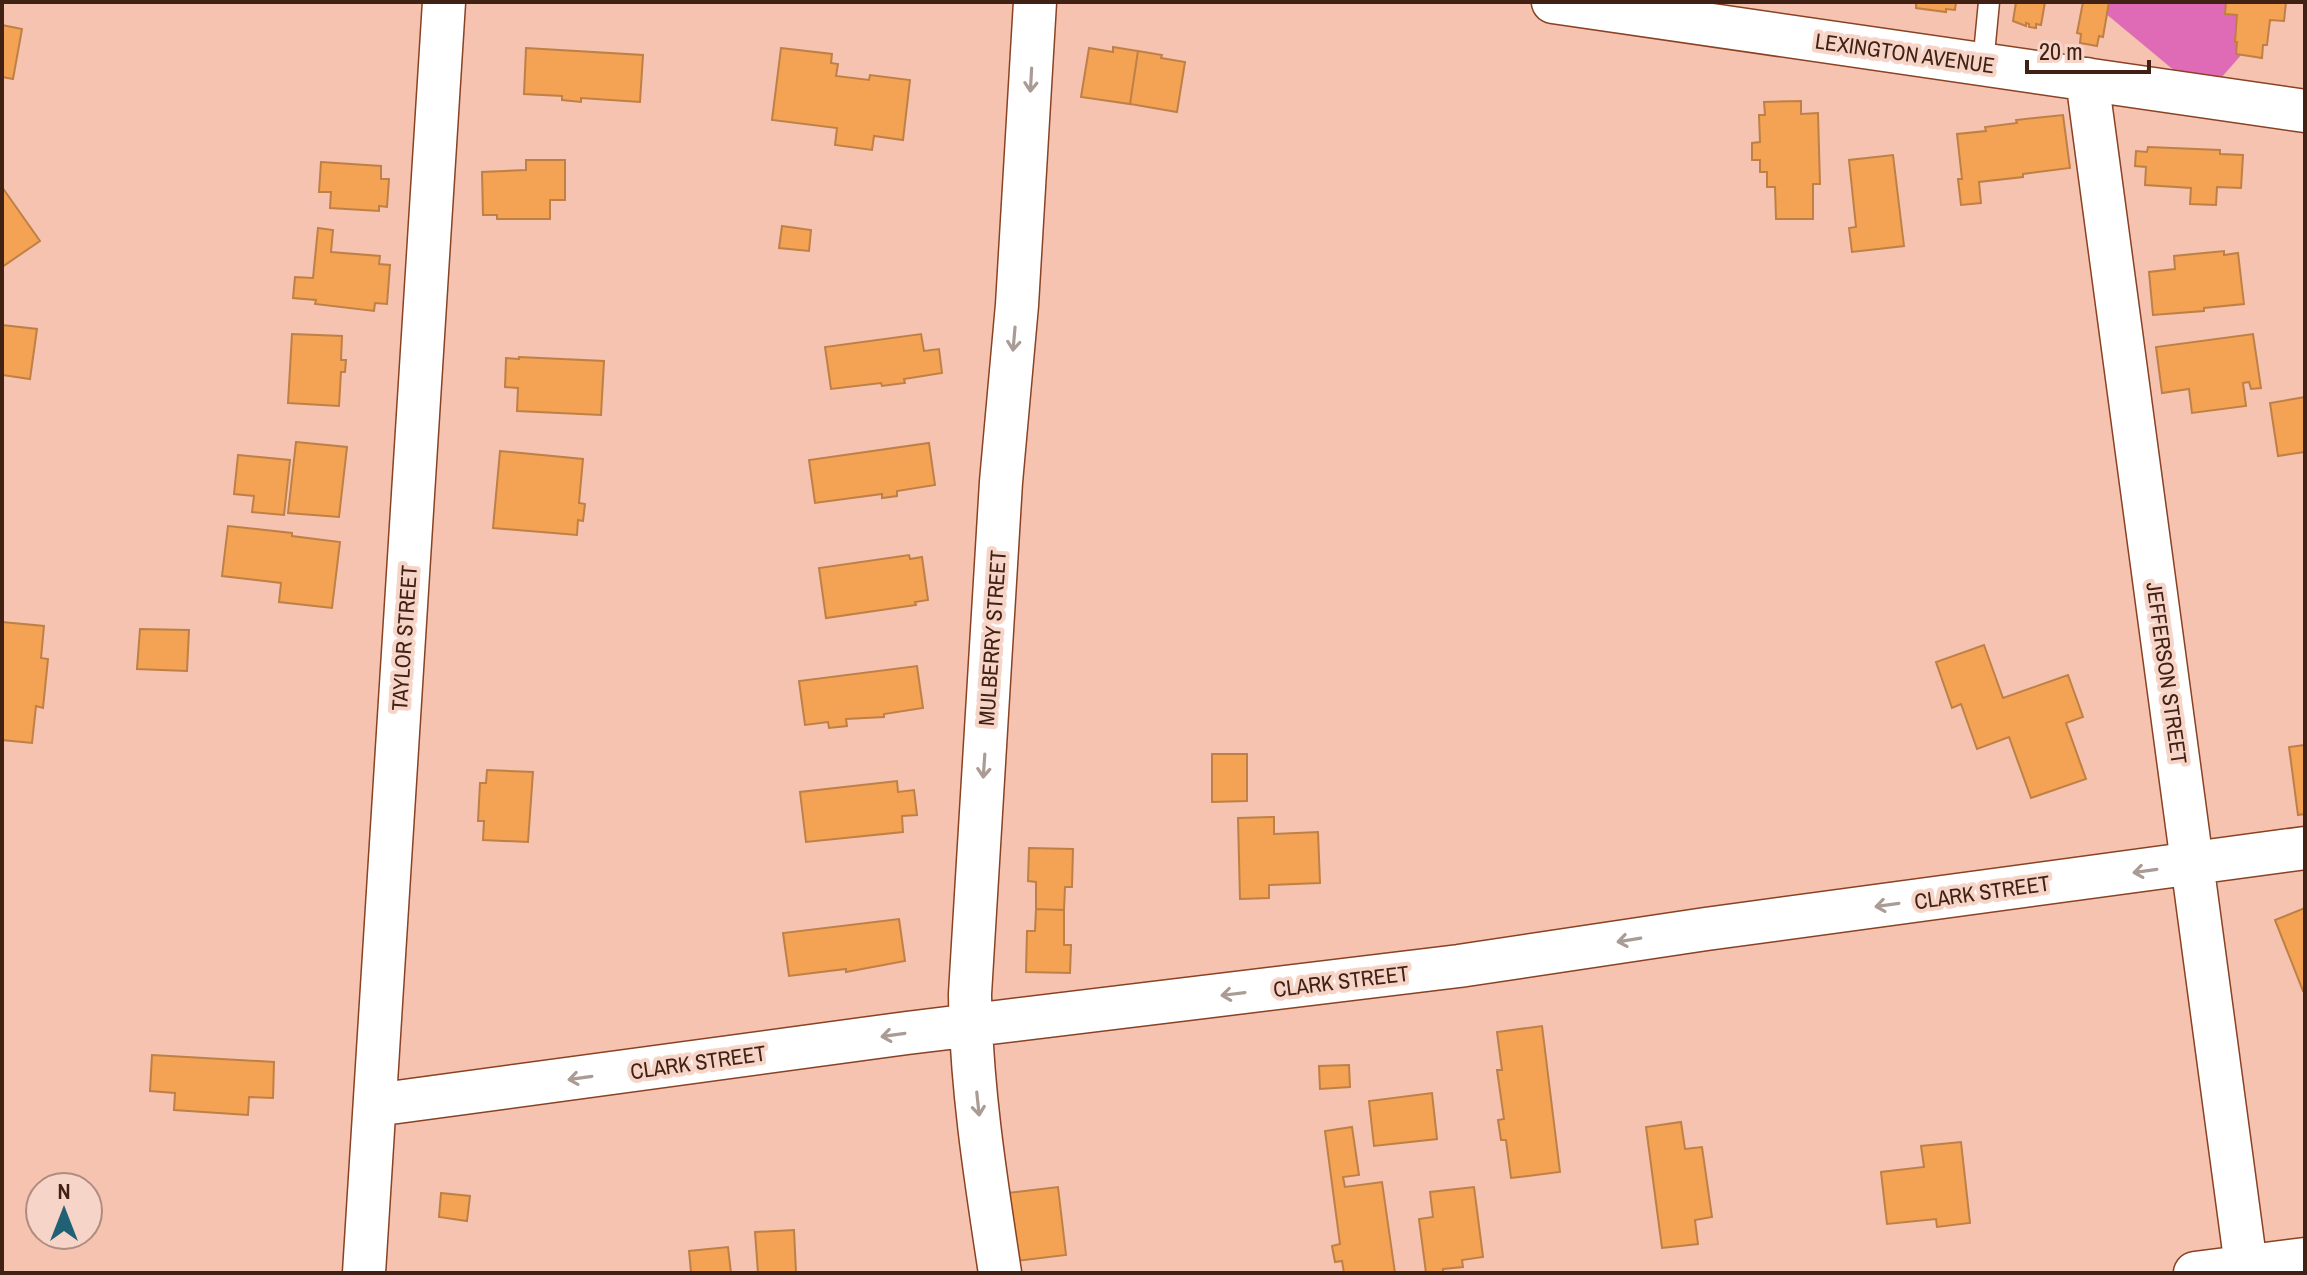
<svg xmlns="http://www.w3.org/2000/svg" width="2307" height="1275" font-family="'Archivo Narrow',sans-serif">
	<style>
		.forest { fill: #df6bb7 }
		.building { fill: #f4a254; stroke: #be8046; stroke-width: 2 }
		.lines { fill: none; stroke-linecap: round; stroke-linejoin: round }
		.lane-casing { stroke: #894223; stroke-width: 23 }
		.street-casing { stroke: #894223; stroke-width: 45 }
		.lane { stroke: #fff; stroke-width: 20 }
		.street { stroke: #fff; stroke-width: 42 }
		.oneway { stroke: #aa9b95 }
		.labels { text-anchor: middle; stroke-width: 8; stroke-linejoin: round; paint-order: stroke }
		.street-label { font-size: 22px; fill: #412114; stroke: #f6d4c7 }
	</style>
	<rect width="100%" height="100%" fill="#f5c3af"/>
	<path class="forest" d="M 2106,2 L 2288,2 L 2205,96 L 2105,13 Z"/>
	<path class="building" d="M 1916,2 L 1956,2 L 1955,10 L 1946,9 L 1946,12 L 1916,8 Z
		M 2016,2 L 2045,2 L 2041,25 L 2036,24 L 2036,28 L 2029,27 L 2029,24 L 2026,23 L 2026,26 L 2013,21 Z
		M 2083,2 L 2109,2 L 2103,37 L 2099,36 L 2097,46 L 2080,43 L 2081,34 L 2077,33 Z
		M 2226,2 L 2286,2 L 2284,21 L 2270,20 L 2267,45 L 2263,45 L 2262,58 L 2236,54 L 2237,42 L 2235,42 L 2237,15 L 2225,14 Z
		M 2,25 L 22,29 L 13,79 L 2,77 Z
		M 1113,47 L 1138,51 L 1130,104 L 1081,97 L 1089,48 L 1113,52 Z
		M 526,48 L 643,55 L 640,102 L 581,98 L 581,102 L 562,100 L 562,96 L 524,94 Z
		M 781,48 L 832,54 L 831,63 L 838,64 L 836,76 L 869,80 L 870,75 L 910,80 L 903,140 L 874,136 L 872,150 L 835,145 L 837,128 L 772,120 Z
		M 1138,51 L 1162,55 L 1161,58 L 1185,62 L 1177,112 L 1130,104 Z
		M 1801,101 L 1801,114 L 1818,113 L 1820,184 L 1813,184 L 1813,219 L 1776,219 L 1775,187 L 1767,187 L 1767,172 L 1760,172 L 1760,160 L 1752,160 L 1752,143 L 1760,142 L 1759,115 L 1765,115 L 1764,102 Z
		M 2063,115 L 2070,168 L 2023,174 L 2023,177 L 1979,182 L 1981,203 L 1961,205 L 1958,179 L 1962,179 L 1957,134 L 1986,131 L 1985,127 L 2017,123 L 2016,120 Z
		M 2148,147 L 2220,150 L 2220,154 L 2243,155 L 2241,188 L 2217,187 L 2216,205 L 2190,204 L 2191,188 L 2145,185 L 2146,167 L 2135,166 L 2136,151 L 2147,152 Z
		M 1893,155 L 1904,246 L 1852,252 L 1849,228 L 1856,227 L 1849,160 Z
		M 526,160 L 565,160 L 565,200 L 550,200 L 550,219 L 497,219 L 497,215 L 483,215 L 482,172 L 526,170 Z
		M 321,162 L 381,166 L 381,179 L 389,179 L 387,207 L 379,206 L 379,211 L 330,208 L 331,192 L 319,192 Z
		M 2,187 L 40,241 L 2,267 Z
		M 782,226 L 811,230 L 809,251 L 779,248 Z
		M 318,228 L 333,230 L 331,252 L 380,256 L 379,264 L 390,265 L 387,304 L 375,303 L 374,311 L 315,304 L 316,300 L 293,298 L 295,277 L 313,278 Z
		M 2224,251 L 2224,255 L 2238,253 L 2244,304 L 2204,308 L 2204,311 L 2153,315 L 2149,272 L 2175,269 L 2174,256 Z
		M 2,325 L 37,329 L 30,379 L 2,375 Z
		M 292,334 L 342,336 L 341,360 L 346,360 L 345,372 L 341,372 L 339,406 L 288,403 Z
		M 921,334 L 924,351 L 939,349 L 942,373 L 904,379 L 905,383 L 882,386 L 881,383 L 831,389 L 825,347 Z
		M 2253,334 L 2261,388 L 2251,389 L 2249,382 L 2243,383 L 2246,406 L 2192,413 L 2189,389 L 2162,393 L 2156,347 Z
		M 519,357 L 604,361 L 601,415 L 517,411 L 518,388 L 505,387 L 506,358 L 519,359 Z
		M 2305,397 L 2305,452 L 2278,456 L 2270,403 Z
		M 296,442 L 347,447 L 339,517 L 288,513 Z
		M 929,443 L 935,485 L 897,491 L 897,496 L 882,498 L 882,494 L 815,503 L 809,460 Z
		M 500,451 L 583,459 L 579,503 L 585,504 L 583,521 L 578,520 L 577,535 L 493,528 Z
		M 238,455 L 290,460 L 284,515 L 252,512 L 254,496 L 234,494 Z
		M 228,526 L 292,533 L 292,536 L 340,542 L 332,608 L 279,602 L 281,583 L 222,576 Z
		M 909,555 L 910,559 L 922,557 L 928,600 L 915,602 L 916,605 L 826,618 L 819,568 Z
		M 2,622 L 44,626 L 41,658 L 48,659 L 43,708 L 36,706 L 32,743 L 2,740 Z
		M 140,629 L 189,630 L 187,671 L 137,669 Z
		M 1984,645 L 2003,698 L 2068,675 L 2083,717 L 2066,723 L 2086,779 L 2031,798 L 2009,737 L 1977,749 L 1961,704 L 1952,708 L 1936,662 Z
		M 917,666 L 923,708 L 884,714 L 884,717 L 846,719 L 847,726 L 829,728 L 828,722 L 805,725 L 799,681 Z
		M 2305,745 L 2305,814 L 2298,815 L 2289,747 Z
		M 1212,754 L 1247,754 L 1247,801 L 1212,802 Z
		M 487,770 L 533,772 L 528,842 L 483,840 L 484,821 L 478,821 L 480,783 L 486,783 Z
		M 897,781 L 898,792 L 914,790 L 917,815 L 902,816 L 903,832 L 806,842 L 800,792 Z
		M 1274,817 L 1274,834 L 1318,832 L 1320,883 L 1269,885 L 1269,898 L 1240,899 L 1238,818 Z
		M 1029,848 L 1073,849 L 1072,887 L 1065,887 L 1064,910 L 1036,909 L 1036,882 L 1028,881 Z
		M 2305,908 L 2305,991 L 2303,991 L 2275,920 Z
		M 1036,909 L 1064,910 L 1064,945 L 1071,945 L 1070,973 L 1026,972 L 1027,931 L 1035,931 Z
		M 899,919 L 905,961 L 846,972 L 846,969 L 789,976 L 783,933 Z
		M 1542,1026 L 1560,1172 L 1511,1178 L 1506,1140 L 1501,1140 L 1498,1120 L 1504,1119 L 1497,1070 L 1502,1070 L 1497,1032 Z
		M 152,1055 L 274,1062 L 273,1098 L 249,1097 L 248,1115 L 174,1110 L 175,1093 L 150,1091 Z
		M 1349,1065 L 1350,1087 L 1320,1089 L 1319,1066 Z
		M 1432,1093 L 1437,1139 L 1374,1146 L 1369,1101 Z
		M 1681,1122 L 1685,1149 L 1702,1147 L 1712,1217 L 1695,1220 L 1698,1244 L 1662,1248 L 1646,1127 Z
		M 1352,1127 L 1359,1175 L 1343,1177 L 1345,1187 L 1382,1182 L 1395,1273 L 1344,1273 L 1342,1261 L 1335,1262 L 1332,1246 L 1340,1244 L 1325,1131 Z
		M 1961,1142 L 1970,1223 L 1937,1227 L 1936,1219 L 1887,1224 L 1881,1172 L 1924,1167 L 1921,1146 Z
		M 1058,1187 L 1066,1255 L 1016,1261 L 1007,1193 Z
		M 1474,1187 L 1483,1257 L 1462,1260 L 1463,1267 L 1443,1269 L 1443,1273 L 1426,1273 L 1419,1219 L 1433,1217 L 1430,1192 Z
		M 441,1193 L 470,1196 L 467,1221 L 439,1217 Z
		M 794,1230 L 796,1272 L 799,1273 L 758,1273 L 755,1232 Z
		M 728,1247 L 731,1273 L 686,1273 L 691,1272 L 689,1251 Z"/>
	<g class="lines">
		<g class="lane-casing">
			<path id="lane" d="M 1983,64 L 1989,2"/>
		</g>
		<g class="street-casing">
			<path id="street" d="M 1553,2 L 2305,111
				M 2087,79 L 2246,1266
				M 375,1105 L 907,1033 L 1459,966 L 1706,929 L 2305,848
				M 364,1273 L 444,2
				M 1000,1273 C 986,1181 971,1087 970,994 L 1001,482 L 1017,305 L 1035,2
				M 2195,1273 L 2305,1259"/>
		</g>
		<use href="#lane" class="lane"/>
		<use href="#street" class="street"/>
	</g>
	<defs><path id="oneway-shaft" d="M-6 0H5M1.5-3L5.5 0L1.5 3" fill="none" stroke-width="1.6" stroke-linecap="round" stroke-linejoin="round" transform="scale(2)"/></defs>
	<g class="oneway">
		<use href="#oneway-shaft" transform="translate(1031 80) rotate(93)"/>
		<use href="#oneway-shaft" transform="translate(1014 339) rotate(95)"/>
		<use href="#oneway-shaft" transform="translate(984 766) rotate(94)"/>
		<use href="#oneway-shaft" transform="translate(2145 871) rotate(172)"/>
		<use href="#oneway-shaft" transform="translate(1887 905) rotate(172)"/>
		<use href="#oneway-shaft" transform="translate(1629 940) rotate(171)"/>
		<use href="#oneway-shaft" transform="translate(1233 994) rotate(173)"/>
		<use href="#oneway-shaft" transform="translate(893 1035) rotate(172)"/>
		<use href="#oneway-shaft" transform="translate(580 1078) rotate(172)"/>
		<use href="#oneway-shaft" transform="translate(978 1104) rotate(84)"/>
	</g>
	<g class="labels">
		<g class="street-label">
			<text transform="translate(1905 53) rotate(8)" y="8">LEXINGTON AVENUE</text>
			<text transform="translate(404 638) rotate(-86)" y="8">TAYLOR STREET</text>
			<text transform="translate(992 638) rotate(-86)" y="8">MULBERRY STREET</text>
			<text transform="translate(2167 673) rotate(82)" y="8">JEFFERSON STREET</text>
			<text transform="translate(1982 892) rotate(-8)" y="8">CLARK STREET</text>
			<text transform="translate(1341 981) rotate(-7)" y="8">CLARK STREET</text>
			<text transform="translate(698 1062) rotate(-8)" y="8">CLARK STREET</text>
		</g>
	</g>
	<rect width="2307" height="1275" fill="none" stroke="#412114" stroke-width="8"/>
	<g transform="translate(64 1211)"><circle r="38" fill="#f6d4c7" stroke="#ae8c7f" stroke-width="2"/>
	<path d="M0-6L14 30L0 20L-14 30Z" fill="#206176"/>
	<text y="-12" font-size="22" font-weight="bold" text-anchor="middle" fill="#412114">N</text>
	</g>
	<path d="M2027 60v12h122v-12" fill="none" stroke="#412114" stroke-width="4"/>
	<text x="2039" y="60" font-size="24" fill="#412114" stroke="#f6d4c7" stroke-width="6" paint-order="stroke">20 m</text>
</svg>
